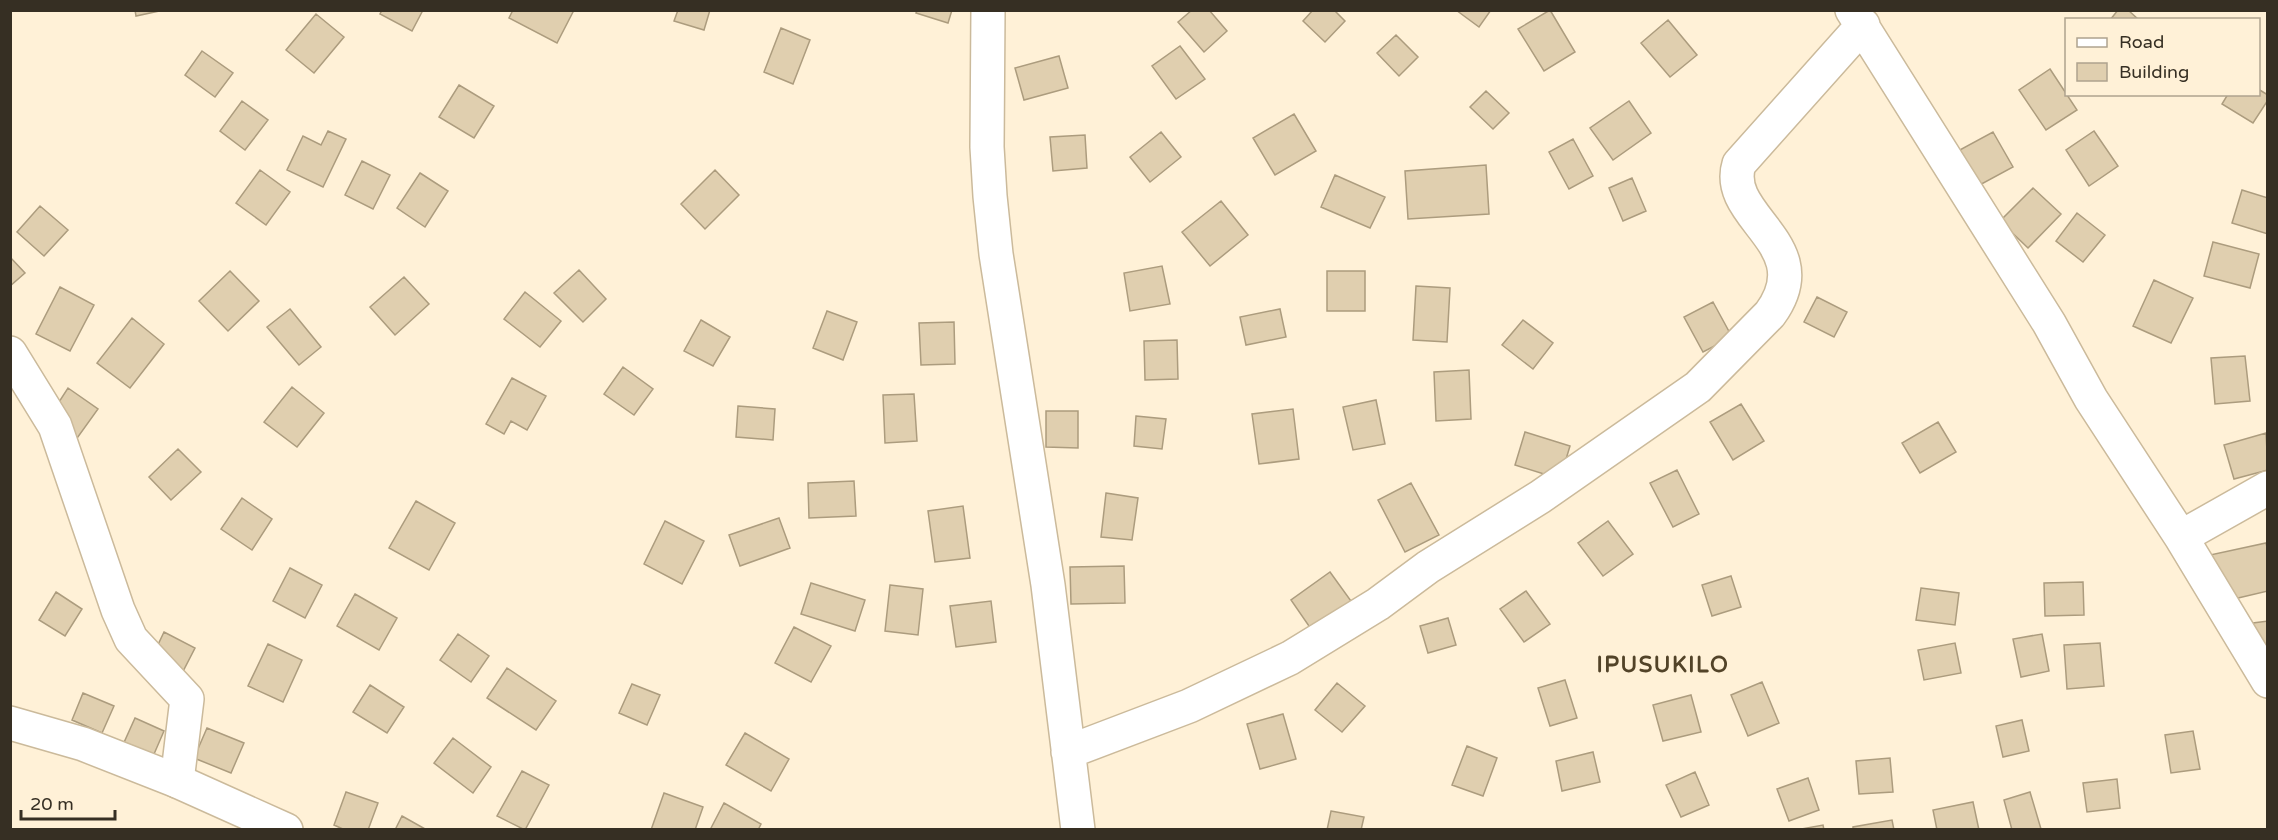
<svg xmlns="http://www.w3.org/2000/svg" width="2278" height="840" font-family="'Varela Round',sans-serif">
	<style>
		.building { fill: #e0cfaf; stroke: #ac9c7e; stroke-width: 1.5 }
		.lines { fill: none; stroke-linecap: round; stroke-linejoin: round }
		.minor-casing { stroke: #cbba9b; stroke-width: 36 }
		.tertiary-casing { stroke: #cbba9b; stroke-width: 36 }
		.minor { stroke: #fff; stroke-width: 33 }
		.tertiary { stroke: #fff; stroke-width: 33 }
		.labels { text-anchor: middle; stroke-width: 4.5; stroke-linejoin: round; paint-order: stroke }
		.district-label { font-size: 22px; font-weight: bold; letter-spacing: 1.5px; fill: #524328; stroke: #fff1d7 }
	</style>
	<rect width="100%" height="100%" fill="#fff1d7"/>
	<path class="building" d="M 135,10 L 164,10 L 136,16 Z
		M 382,10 L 423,10 L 412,31 L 380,14 Z
		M 513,10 L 574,10 L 557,43 L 509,18 Z
		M 678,10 L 710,10 L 704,30 L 674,21 Z
		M 917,10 L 952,10 L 948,23 L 916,13 Z
		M 1192,10 L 1209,10 L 1227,31 L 1204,52 L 1178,22 Z
		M 1313,10 L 1334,10 L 1345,21 L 1325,42 L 1303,21 Z
		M 1456,10 L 1491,10 L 1479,27 Z
		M 1550,10 L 1575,52 L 1544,71 L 1518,29 Z
		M 2118,10 L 2128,10 L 2139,20 L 2110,20 Z
		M 316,14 L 344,37 L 314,73 L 286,50 Z
		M 1668,20 L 1697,55 L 1670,77 L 1641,43 Z
		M 781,28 L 810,40 L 793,84 L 764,72 Z
		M 1396,35 L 1418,57 L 1399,76 L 1377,53 Z
		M 1180,46 L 1205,79 L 1176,99 L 1152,66 Z
		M 202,51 L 233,73 L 215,97 L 185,75 Z
		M 1059,56 L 1068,88 L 1024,100 L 1015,68 Z
		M 2050,69 L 2077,110 L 2046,130 L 2019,90 Z
		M 459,85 L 494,106 L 474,138 L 439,117 Z
		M 2258,89 L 2268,95 L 2268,100 L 2253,123 L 2222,104 L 2228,94 L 2258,94 Z
		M 1486,91 L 1509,113 L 1493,129 L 1470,107 Z
		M 242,101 L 268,120 L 245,150 L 220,131 Z
		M 1629,101 L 1651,133 L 1613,160 L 1590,128 Z
		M 1294,114 L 1316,151 L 1275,175 L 1253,138 Z
		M 328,131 L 346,139 L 323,187 L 287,170 L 303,136 L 321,145 Z
		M 2094,131 L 2118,166 L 2089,186 L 2066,150 Z
		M 1161,132 L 1181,157 L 1150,182 L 1130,157 Z
		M 1993,132 L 2013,167 L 1976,187 L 1956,152 Z
		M 1085,135 L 1087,168 L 1053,171 L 1050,137 Z
		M 1573,139 L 1593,176 L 1569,189 L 1549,152 Z
		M 362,161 L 390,175 L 373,209 L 345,195 Z
		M 1486,165 L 1489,214 L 1408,219 L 1405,171 Z
		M 260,170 L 290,192 L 266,225 L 236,203 Z
		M 715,170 L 739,195 L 705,229 L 681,204 Z
		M 420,173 L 448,191 L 425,227 L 397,208 Z
		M 1335,175 L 1385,197 L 1370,228 L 1321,207 Z
		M 1632,178 L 1646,211 L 1623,221 L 1609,188 Z
		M 2033,188 L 2061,214 L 2028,248 L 2000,221 Z
		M 2242,190 L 2268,198 L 2268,234 L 2232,223 Z
		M 1221,201 L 1248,235 L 1210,266 L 1182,232 Z
		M 40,206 L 68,230 L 44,256 L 17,232 Z
		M 2077,213 L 2105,235 L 2083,262 L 2056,241 Z
		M 2213,242 L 2259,254 L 2250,288 L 2204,276 Z
		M 10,257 L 25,273 L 10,286 Z
		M 1162,266 L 1170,304 L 1130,311 L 1124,273 Z
		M 579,270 L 606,299 L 583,322 L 554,293 Z
		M 230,271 L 259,301 L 228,331 L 199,301 Z
		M 1327,271 L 1365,271 L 1365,311 L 1327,311 Z
		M 404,277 L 429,304 L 395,335 L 370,307 Z
		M 2154,280 L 2193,298 L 2171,343 L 2133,326 Z
		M 1416,286 L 1450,288 L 1447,342 L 1413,340 Z
		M 60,287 L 94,305 L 70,351 L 36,334 Z
		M 525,292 L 561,321 L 540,347 L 504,319 Z
		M 1817,297 L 1847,312 L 1834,337 L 1804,322 Z
		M 1713,302 L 1732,337 L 1703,352 L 1684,317 Z
		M 290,309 L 321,347 L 299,365 L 267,327 Z
		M 1280,309 L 1286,337 L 1246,345 L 1240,317 Z
		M 827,311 L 857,322 L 843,360 L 813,348 Z
		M 132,318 L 164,344 L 130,388 L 97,363 Z
		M 701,320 L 730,337 L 713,366 L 684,351 Z
		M 1523,320 L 1553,343 L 1533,369 L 1502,345 Z
		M 954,322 L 955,364 L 921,365 L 919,323 Z
		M 1177,340 L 1178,379 L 1145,380 L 1144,341 Z
		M 2245,356 L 2250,401 L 2215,404 L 2211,358 Z
		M 623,367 L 653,389 L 634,415 L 604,394 Z
		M 1469,370 L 1471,419 L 1436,421 L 1434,372 Z
		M 512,378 L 546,396 L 527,430 L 511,421 L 504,434 L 486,424 Z
		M 292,387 L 324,413 L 297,447 L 264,422 Z
		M 68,388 L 98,409 L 75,441 L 46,422 Z
		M 914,394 L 917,441 L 885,443 L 883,395 Z
		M 1376,400 L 1385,444 L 1353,450 L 1343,407 Z
		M 1741,404 L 1764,441 L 1733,460 L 1710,422 Z
		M 738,406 L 775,409 L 773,440 L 736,437 Z
		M 1293,409 L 1299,459 L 1259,464 L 1252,414 Z
		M 1046,411 L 1078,411 L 1078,448 L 1046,447 Z
		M 1136,416 L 1166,419 L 1162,449 L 1134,446 Z
		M 1938,422 L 1956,452 L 1920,473 L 1902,443 Z
		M 1525,432 L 1570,446 L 1560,479 L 1515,465 Z
		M 2266,433 L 2268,470 L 2234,479 L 2224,445 Z
		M 178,449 L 201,472 L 171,500 L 149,477 Z
		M 1677,470 L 1699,514 L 1673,527 L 1650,483 Z
		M 854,481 L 856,516 L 809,518 L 808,483 Z
		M 1411,483 L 1439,535 L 1405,552 L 1378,500 Z
		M 1106,493 L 1138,498 L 1132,540 L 1101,537 Z
		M 242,498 L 272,519 L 252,550 L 221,529 Z
		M 416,501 L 455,523 L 429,570 L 389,548 Z
		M 963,506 L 970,558 L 935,562 L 928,511 Z
		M 779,518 L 790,548 L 740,566 L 729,535 Z
		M 665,521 L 704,541 L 682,584 L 644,564 Z
		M 1608,521 L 1633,554 L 1603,576 L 1578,543 Z
		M 2266,543 L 2268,551 L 2268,591 L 2221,602 L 2210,555 Z
		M 1124,566 L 1125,603 L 1071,604 L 1070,567 Z
		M 290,568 L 322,585 L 305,618 L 273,601 Z
		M 1330,572 L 1351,601 L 1311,629 L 1291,600 Z
		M 1731,576 L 1741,607 L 1712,616 L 1702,585 Z
		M 2083,582 L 2084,615 L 2045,616 L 2044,583 Z
		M 811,583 L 865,600 L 855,631 L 801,614 Z
		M 890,585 L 923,589 L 918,635 L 885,631 Z
		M 1921,588 L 1959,593 L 1955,625 L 1916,620 Z
		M 1526,591 L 1550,624 L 1524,642 L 1500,609 Z
		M 56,592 L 82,609 L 65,636 L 39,620 Z
		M 355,594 L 397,618 L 379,650 L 337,626 Z
		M 991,601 L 996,642 L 956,647 L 950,606 Z
		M 1448,618 L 1456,645 L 1428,653 L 1420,626 Z
		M 2268,621 L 2268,672 L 2259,673 L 2253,623 Z
		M 794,627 L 831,646 L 811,682 L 775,663 Z
		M 164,632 L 195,648 L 177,683 L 147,668 Z
		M 458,634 L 489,656 L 471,682 L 440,660 Z
		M 2042,634 L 2049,671 L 2021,677 L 2013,639 Z
		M 1955,643 L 1961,673 L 1924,680 L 1918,650 Z
		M 2100,643 L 2104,686 L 2067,689 L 2064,645 Z
		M 268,644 L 302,660 L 283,702 L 248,686 Z
		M 507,668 L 556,701 L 536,730 L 487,698 Z
		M 1565,680 L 1577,718 L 1550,726 L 1538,688 Z
		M 1762,682 L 1779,723 L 1748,736 L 1731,695 Z
		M 1337,683 L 1365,706 L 1342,732 L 1315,710 Z
		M 632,684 L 660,695 L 647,725 L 619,713 Z
		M 370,685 L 404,707 L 387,733 L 353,712 Z
		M 83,693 L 114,706 L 102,733 L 72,720 Z
		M 1691,695 L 1701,732 L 1663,741 L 1653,705 Z
		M 1283,714 L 1296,759 L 1260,769 L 1247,724 Z
		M 135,718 L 164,731 L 151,761 L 122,747 Z
		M 2022,720 L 2029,751 L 2003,757 L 1996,726 Z
		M 207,728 L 244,743 L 231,773 L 194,758 Z
		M 2193,731 L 2200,769 L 2171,773 L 2165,735 Z
		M 745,733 L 789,759 L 771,791 L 726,765 Z
		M 453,738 L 491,767 L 473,793 L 434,763 Z
		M 1467,746 L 1497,758 L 1483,796 L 1452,785 Z
		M 1593,752 L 1600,782 L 1562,791 L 1556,761 Z
		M 1890,758 L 1893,792 L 1859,794 L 1856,761 Z
		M 522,771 L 549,785 L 525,830 L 497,816 Z
		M 1695,772 L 1709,805 L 1681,817 L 1666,785 Z
		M 1808,778 L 1819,810 L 1789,821 L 1777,789 Z
		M 2117,779 L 2120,808 L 2087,812 L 2083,783 Z
		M 346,792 L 378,803 L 368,830 L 345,830 L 334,825 Z
		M 2030,792 L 2041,829 L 2012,830 L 2004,800 Z
		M 664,793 L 703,807 L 695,830 L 651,830 Z
		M 1973,802 L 1979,830 L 1937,830 L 1933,810 Z
		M 724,803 L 761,824 L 758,830 L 710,830 Z
		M 1331,811 L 1364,817 L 1361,830 L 1327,830 Z
		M 402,816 L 427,830 L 395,830 Z
		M 1892,820 L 1894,830 L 1853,830 L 1853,827 Z
		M 1823,825 L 1824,830 L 1796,830 Z"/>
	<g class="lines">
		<g class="minor-casing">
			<path id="minor" d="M 988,10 L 987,147 L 990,196 L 996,254 L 1048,585 L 1078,830
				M 1852,10 L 2049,323 L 2091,399 L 2181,537 L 2268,681
				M 10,353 L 55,426 L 118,610 L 131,639 L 187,699 L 177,781
				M 2181,537 L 2268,488
				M 1068,752 L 1189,706 L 1290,658 L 1378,604 L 1428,567 L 1540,497 L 1698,387 L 1770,314 C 1821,244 1722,218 1739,164 L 1863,25"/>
		</g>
		<g class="tertiary-casing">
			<path id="tertiary" d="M 10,723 L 83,744 L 177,781 L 286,830"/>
		</g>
		<use href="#minor" class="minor"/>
		<use href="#tertiary" class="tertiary"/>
	</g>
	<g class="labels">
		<g class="district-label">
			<text x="1663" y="672">IPUSUKILO</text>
		</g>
	</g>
	<rect width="2278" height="840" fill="none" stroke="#362f23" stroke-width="24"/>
	<rect x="2065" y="18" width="195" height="78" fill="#fff1d7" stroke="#afa38f" stroke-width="1.5"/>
	<rect x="2077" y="38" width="30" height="9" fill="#ffffff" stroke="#afa38f" stroke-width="1.5"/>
	<text x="2119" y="48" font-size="18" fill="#362f23">Road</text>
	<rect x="2077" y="63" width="30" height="18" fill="#e0cfaf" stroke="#afa38f" stroke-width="1.5"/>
	<text x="2119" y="78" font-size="18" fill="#362f23">Building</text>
	<path d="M21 810v9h94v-9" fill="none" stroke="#362f23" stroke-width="3"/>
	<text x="30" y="810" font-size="18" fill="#362f23" stroke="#fff1d7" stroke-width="4.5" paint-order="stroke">20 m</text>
</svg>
